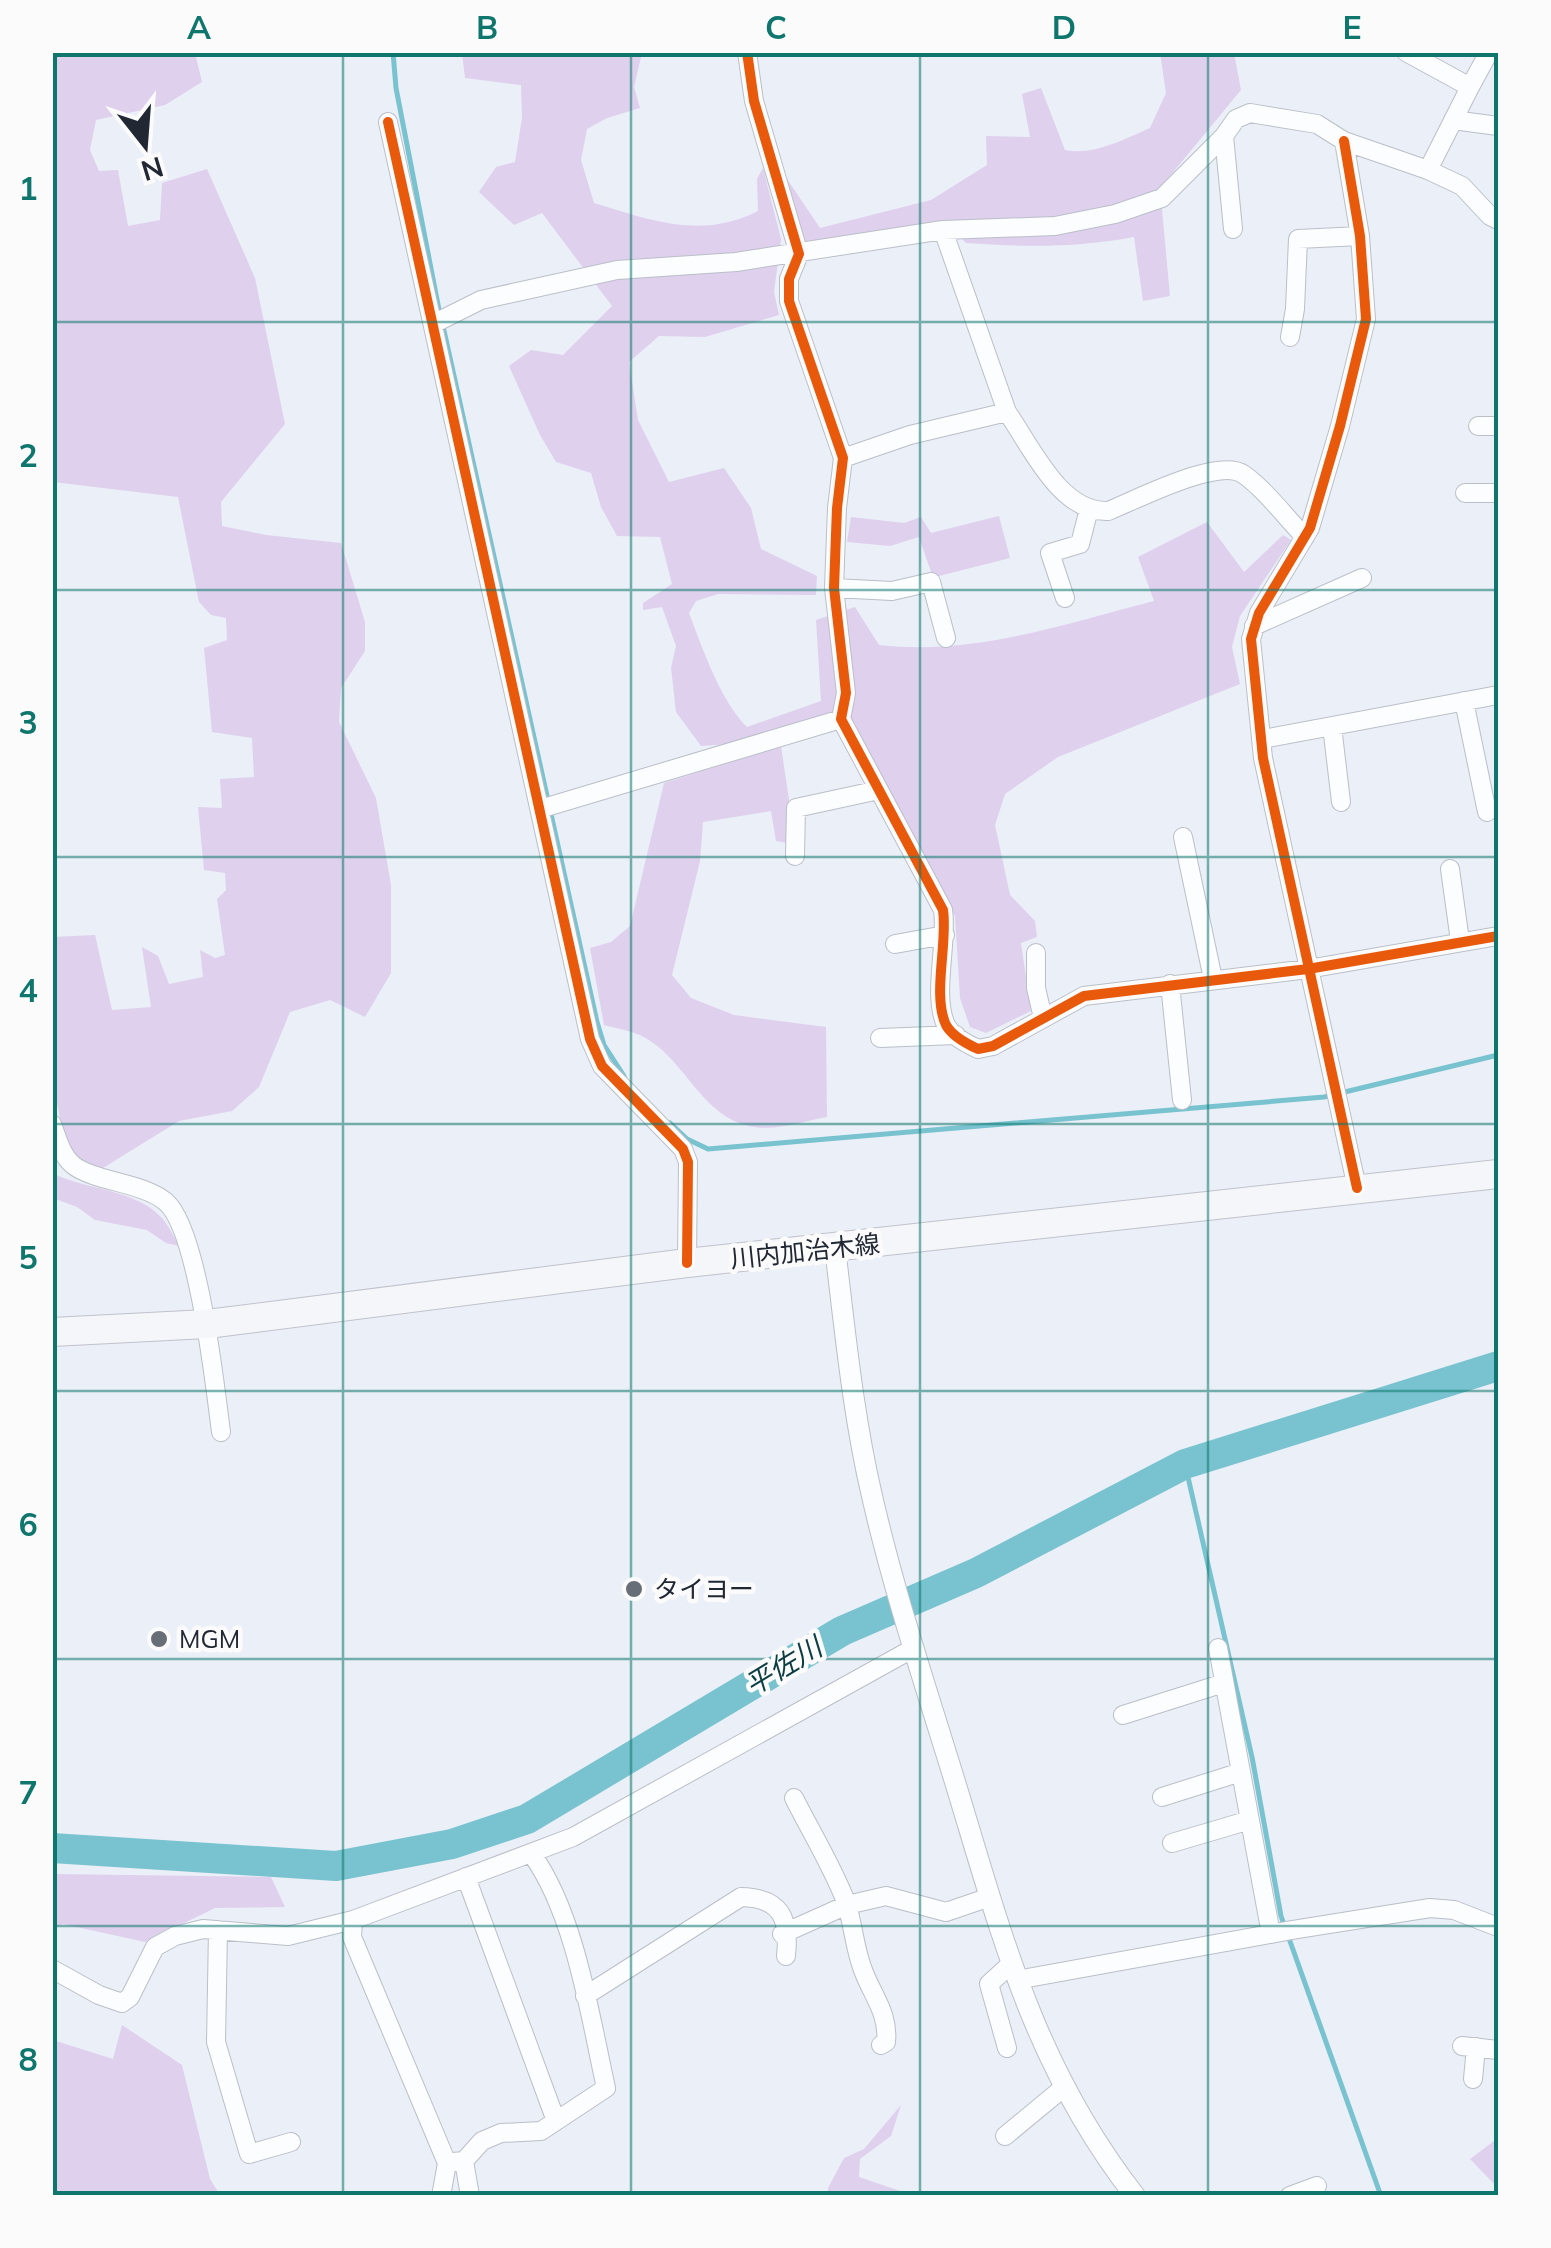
<svg xmlns="http://www.w3.org/2000/svg" width="1551" height="2248" font-family="Mulish,'Noto Sans JP',sans-serif">
	<style>
		.green { fill: #dfd0ee }
		.lines { fill: none; stroke-linecap: round; stroke-linejoin: round }
		.stream { stroke: #78c3cf; stroke-width: 5 }
		.river { stroke: #78c3cf; stroke-width: 30 }
		.minor-casing { stroke: #babfc8; stroke-width: 20 }
		.tertiary-casing { stroke: #babfc8; stroke-width: 22 }
		.primary-casing { stroke: #c0c2cc; stroke-width: 30 }
		.minor { stroke: #fcfdfe; stroke-width: 18 }
		.tertiary { stroke: #fcfdfe; stroke-width: 20 }
		.primary { stroke: #f5f6fa; stroke-width: 28 }
		.cycleway-casing { stroke: #fbfbfb; stroke-width: 16 }
		.cycleway { stroke: #e8590c; stroke-width: 10 }
		.grid { fill: none; stroke: #0f766e; stroke-width: 2.5; stroke-opacity: 0.55 }
		.poi-dot { fill: #686e78; stroke: #fbfbfb; stroke-width: 4 }
		.labels { text-anchor: middle; stroke-width: 9; stroke-linejoin: round; paint-order: stroke }
		.street-label { font-size: 25px; fill: #212834; stroke: #fbfbfb }
		.poi-label { font-size: 25px; fill: #212834; stroke: #fbfbfb; text-anchor: start }
		.water-label { font-size: 28px; font-style: italic; fill: #0b3d43; stroke: #fbfbfb }
		.neatline { fill: none; stroke: #0f766e; stroke-width: 4 }
		.grid-label { font-size: 32px; text-anchor: middle; font-weight: bold; fill: #0f766e }
	</style>
	<rect width="100%" height="100%" fill="#ebeff7"/>
	<path class="green" d="M 53,53 L 195,53 L 202,82 L 165,105 L 96,120 L 90,150 L 99,171 L 118,170 L 128,226 L 160,220 L 162,183 L 207,169 L 255,278 L 285,424 L 221,502 L 222,526 L 266,535 L 341,543 L 365,622 L 365,651 L 341,688 L 339,722 L 376,798 L 391,885 L 391,973 L 365,1017 L 330,1000 L 290,1012 L 259,1087 L 232,1111 L 179,1121 L 103,1168 C 94,1165 82,1162 76,1155 C 43,1112 53,991 53,937 L 95,935 L 112,1010 L 151,1007 L 142,947 L 158,956 L 169,984 L 203,977 L 200,950 L 215,958 L 225,955 L 217,899 L 226,890 L 225,873 L 204,870 L 198,807 L 222,808 L 220,779 L 254,777 L 252,738 L 212,732 L 204,648 L 227,640 L 226,618 L 211,615 L 199,602 L 178,497 L 53,482 Z
		M 462,53 L 642,53 L 634,87 L 640,108 L 607,118 L 587,129 L 581,160 L 594,203 C 650,220 702,240 758,211 L 757,179 L 763,168 L 781,239 L 774,292 L 779,315 L 705,337 L 659,336 L 629,362 L 638,420 L 669,482 L 724,468 L 751,508 L 761,549 L 817,576 L 816,595 L 718,594 L 696,601 L 689,613 C 702,647 721,702 747,727 L 821,701 L 816,620 L 855,607 L 879,645 C 973,656 1064,624 1154,601 L 1138,557 L 1207,522 L 1244,572 L 1283,535 L 1291,540 L 1240,616 L 1232,647 L 1240,684 L 1058,757 L 1005,794 L 995,825 L 1010,895 L 1035,921 L 1037,937 L 1021,943 L 1031,1011 L 986,1033 L 970,1027 L 960,998 L 955,916 L 851,721 L 730,744 L 701,746 L 676,712 L 671,668 L 676,646 L 662,607 L 643,610 L 643,603 L 672,584 L 660,537 L 617,536 L 601,507 L 591,473 L 556,462 L 540,435 L 509,366 L 531,350 L 563,355 L 612,306 L 542,213 L 514,225 L 479,192 L 496,167 L 515,162 L 522,118 L 521,85 L 465,78 Z
		M 1160,53 L 1234,53 L 1241,90 L 1160,188 L 1170,296 L 1143,301 L 1134,237 C 1077,248 1023,247 966,243 L 947,223 L 803,246 L 783,173 L 820,228 L 931,200 L 987,165 L 986,136 L 1030,137 L 1022,94 L 1041,88 L 1065,150 C 1093,156 1125,139 1150,128 L 1166,93 Z
		M 999,516 L 1010,558 L 939,576 L 931,572 L 919,537 L 890,546 L 847,542 L 851,517 L 904,523 L 921,517 L 931,533 Z
		M 781,746 L 789,800 L 787,843 L 776,841 L 771,811 L 703,822 L 700,861 L 672,975 L 691,998 L 734,1015 L 826,1027 L 827,1117 C 804,1121 773,1132 749,1126 C 699,1114 686,1059 642,1036 C 631,1031 616,1028 604,1025 L 590,948 L 611,942 L 630,926 L 664,783 Z
		M 52,1173 C 86,1190 136,1189 162,1218 C 169,1226 174,1237 179,1246 L 166,1243 L 147,1230 L 95,1220 L 77,1207 L 53,1198 Z
		M 53,1874 L 271,1877 L 285,1907 L 215,1908 L 145,1942 L 63,1924 L 53,1928 Z
		M 122,2025 L 182,2065 L 210,2179 L 220,2195 L 53,2195 L 53,2040 L 113,2059 Z
		M 901,2105 L 891,2136 L 860,2159 L 859,2177 L 903,2192 L 904,2195 L 828,2195 L 828,2188 L 844,2158 L 864,2149 Z
		M 1498,2138 L 1498,2188 L 1470,2159 Z"/>
	<g class="lines">
		<path class="stream" d="M 393,52 L 396,88 L 440,315
			M 443,326 L 597,1022 L 604,1045 L 624,1076
			M 670,1123 L 687,1139 L 708,1149 L 1324,1097 L 1498,1055
			M 1185,1464 L 1252,1757 L 1281,1916 L 1381,2196"/>
		<path class="river" d="M 52,1848 L 336,1866 L 452,1844 L 527,1819 L 842,1631 L 976,1573 L 1185,1464 L 1498,1366"/>
		<g class="minor-casing">
			<path id="minor" d="M 747,52 L 754,101 L 799,254 L 789,279 L 789,301 L 843,458 L 837,508 L 834,588 L 846,693 L 841,719 L 943,910 C 948,943 932,995 946,1025 C 952,1036 967,1044 978,1049 L 993,1046 L 1084,996 L 1308,969 L 1498,936
				M 1406,52 L 1470,87 L 1428,170
				M 1470,87 L 1489,52
				M 1453,120 L 1498,126
				M 388,122 L 590,1039 L 602,1066 L 683,1149 L 688,1162 L 687,1263
				M 1344,141 L 1360,236 L 1366,319 L 1340,426 L 1310,528 L 1259,613 L 1251,639 L 1263,758 L 1357,1188
				M 1233,229 L 1224,136 L 1236,119 L 1250,113 L 1317,124 L 1344,141 L 1428,170 L 1462,186 L 1490,216 L 1498,220
				M 943,230 L 1007,412
				M 433,324 L 481,300 L 617,270 L 736,262 L 943,230 L 1055,226 L 1115,214 L 1162,198 L 1224,136
				M 1290,337 L 1295,309 L 1298,239 L 1360,236
				M 1478,426 L 1498,426
				M 843,458 L 910,435 L 1007,412 C 1031,446 1060,513 1108,511 C 1136,500 1218,457 1243,474 C 1266,490 1285,517 1305,537
				M 1465,493 L 1498,493
				M 834,588 L 892,591 L 931,582 L 946,638
				M 1065,598 L 1050,553 L 1080,544 L 1089,509
				M 1254,626 L 1362,578
				M 1464,701 L 1487,812
				M 1332,726 L 1341,802
				M 1263,739 L 1498,695
				M 540,809 L 841,719
				M 1183,837 L 1213,979
				M 795,856 L 796,808 L 879,790
				M 1450,869 L 1460,941
				M 895,944 L 945,935
				M 1036,953 L 1036,988 L 1043,1018
				M 1170,984 L 1182,1100
				M 880,1038 L 956,1035
				M 52,1124 C 57,1137 61,1155 73,1165 C 95,1182 142,1182 166,1202 C 198,1230 215,1386 221,1432
				M 1218,1648 L 1271,1934
				M 1123,1715 L 1224,1683
				M 1162,1797 L 1241,1772
				M 794,1798 C 811,1832 832,1866 846,1902 C 853,1922 854,1947 863,1970 C 872,1995 889,2013 886,2042 L 881,2045
				M 1172,1843 L 1250,1820
				M 466,1877 L 556,2121
				M 218,1930 L 216,2042 L 249,2154 L 291,2142
				M 782,1934 L 847,1905 L 886,1896 L 946,1912 L 990,1897
				M 52,1969 L 99,1995 L 122,2003 L 130,1997 L 155,1947 L 175,1936 L 203,1929 L 288,1936 L 353,1920
				M 1017,1980 L 1292,1930 L 1430,1908 L 1454,1910 L 1498,1927
				M 585,1996 L 741,1897 C 781,1898 790,1918 786,1956
				M 1462,2046 L 1498,2050
				M 1007,2048 L 989,1984 L 1012,1963
				M 1473,2079 L 1476,2047
				M 1005,2136 L 1063,2088
				M 464,2161 L 482,2141 L 501,2133 L 541,2131 L 606,2088 C 590,2016 575,1913 531,1853
				M 453,2162 L 464,2161 L 470,2196
				M 441,2196 L 447,2163 L 352,1937 L 353,1920 L 573,1837 L 914,1648
				M 1290,2196 L 1317,2186"/>
		</g>
		<g class="tertiary-casing">
			<path id="tertiary" d="M 835,1248 C 845,1331 853,1415 872,1496 C 895,1597 929,1696 959,1795 C 1004,1944 1037,2070 1135,2196"/>
		</g>
		<g class="primary-casing">
			<path id="primary" d="M 52,1332 L 207,1324 L 687,1263 L 1498,1174"/>
		</g>
		<use href="#minor" class="minor"/>
		<use href="#tertiary" class="tertiary"/>
		<use href="#primary" class="primary"/>
		<g class="cycleway-casing">
			<path id="cycleway" d="M 747,52 L 754,101 L 799,254 L 789,279 L 789,301 L 843,458 L 837,508 L 834,588 L 846,693 L 841,719 L 943,910 C 948,943 932,995 946,1025 C 952,1036 967,1044 978,1049 L 993,1046 L 1084,996 L 1308,969 L 1498,936
				M 388,122 L 590,1039 L 602,1066 L 683,1149 L 688,1162 L 687,1263
				M 1344,141 L 1360,236 L 1366,319 L 1340,426 L 1310,528 L 1259,613 L 1251,639 L 1263,758 L 1357,1188"/>
		</g>
		<use href="#cycleway" class="cycleway"/>
	</g>
	<path class="grid" d="M 343,52 L 343,2196M 631,52 L 631,2196M 920,52 L 920,2196M 1208,52 L 1208,2196M 52,322 L 1498,322M 52,590 L 1498,590M 52,857 L 1498,857M 52,1124 L 1498,1124M 52,1391 L 1498,1391M 52,1659 L 1498,1659M 52,1926 L 1498,1926"/>
	<g class="poi-dot">
		<circle cx="634" cy="1589" r="10"/>
		<circle cx="159" cy="1639" r="10"/>
	</g>
	<g class="labels">
		<g class="street-label">
			<text transform="translate(805 1251) rotate(-6)" y="9">川内加治木線</text>
		</g>
		<g class="poi-label">
			<text x="654" y="1598">タイヨー</text>
			<text x="179" y="1648">MGM</text>
		</g>
		<g class="water-label">
			<text transform="translate(783 1666) rotate(-31)" y="10">平佐川</text>
		</g>
	</g>
	<rect width="1551" height="2248" fill="none" stroke="#fbfbfb" stroke-width="110"/>
	<g transform="translate(145 145) rotate(163)" stroke="#fbfbfb" stroke-width="8" paint-order="stroke">
	<path d="M0-8L18 38L0 25L-18 38Z" fill="#212834"/>
	<text y="-15" font-size="28" font-weight="bold" text-anchor="middle" fill="#212834">N</text>
	</g>
	<rect x="55" y="55" width="1441" height="2138" class="neatline"/>
	<g class="grid-label">
		<text x="199" y="39">A</text>
		<text x="487" y="39">B</text>
		<text x="776" y="39">C</text>
		<text x="1064" y="39">D</text>
		<text x="1352" y="39">E</text>
		<text x="28" y="200">1</text>
		<text x="28" y="467">2</text>
		<text x="28" y="734">3</text>
		<text x="28" y="1002">4</text>
		<text x="28" y="1269">5</text>
		<text x="28" y="1536">6</text>
		<text x="28" y="1804">7</text>
		<text x="28" y="2071">8</text>
	</g>
</svg>
